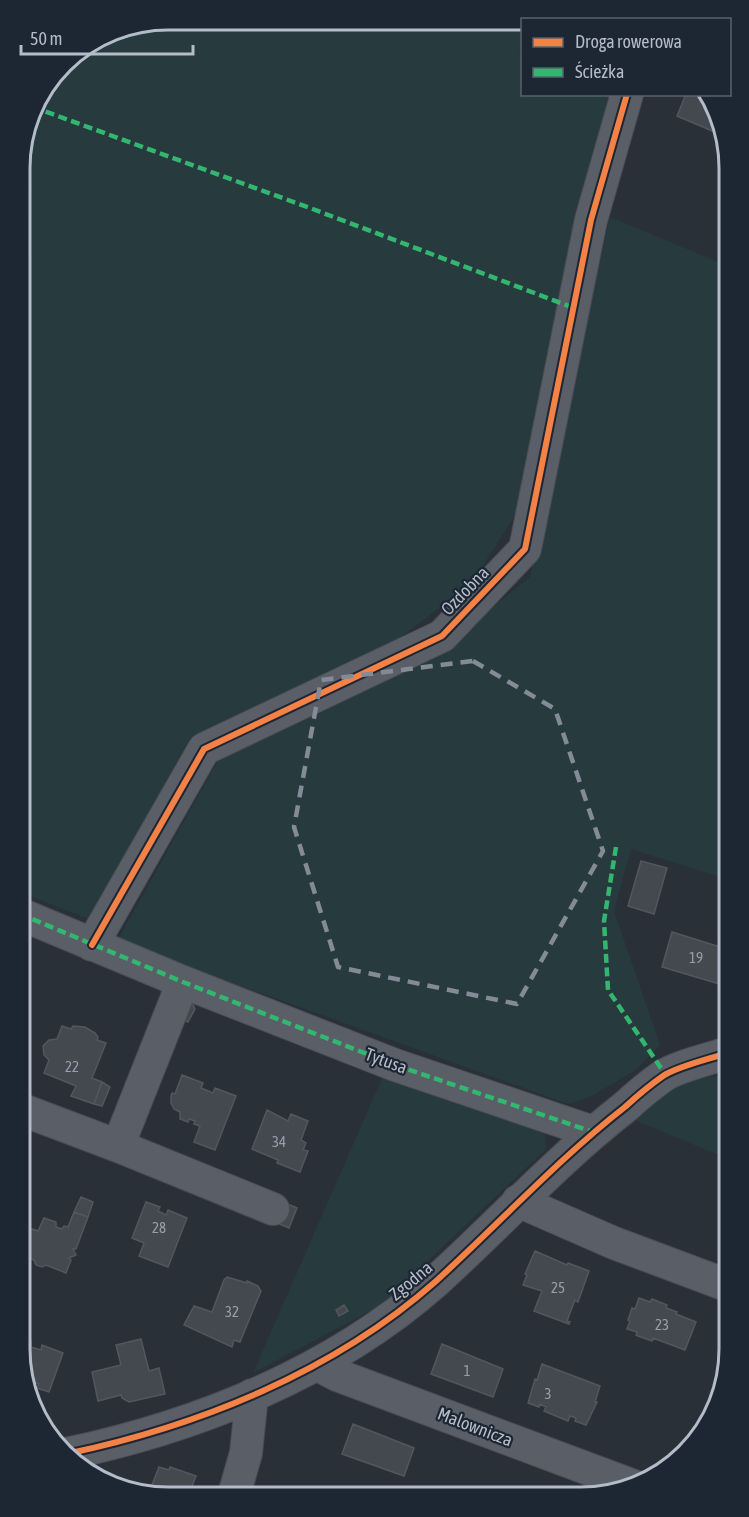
<svg xmlns="http://www.w3.org/2000/svg" width="749" height="1517" font-family="'Asap Condensed',sans-serif">
	<style>
		.green { fill: #273a3e }
		.building { fill: #444950; stroke: #52575f; stroke-width: 1.5 }
		.lines { fill: none; stroke-linecap: round; stroke-linejoin: round }
		.minor-casing { stroke: #484c53; stroke-width: 34 }
		.minor { stroke: #5a5e66; stroke-width: 32 }
		.quiet { stroke: #33b770; stroke-width: 4.5; stroke-dasharray: 9 4.5; stroke-linecap: butt }
		.cycleway-casing { stroke: #1d2633; stroke-width: 10 }
		.cycleway { stroke: #f48246; stroke-width: 6 }
		.marked { fill: none; stroke: #848b96; stroke-width: 4.5; stroke-dasharray: 12 8; stroke-linejoin: round }
		.labels { text-anchor: middle; stroke-width: 4.5; stroke-linejoin: round; paint-order: stroke }
		.number-label { font-size: 15px; fill: #989fab }
		.street-label { font-size: 18px; fill: #b4bcc9; stroke: #1d2633 }
		.rim { fill: none; stroke: #b4bcc9; stroke-width: 3 }
	</style>
	<rect width="100%" height="100%" fill="#2a3038"/>
	<path class="green" d="M 168,20 L 522,22 L 522,44 L 519,52 L 522,53 L 522,94 L 610,95 L 548,346 L 516,514 L 471,584 L 389,646 L 265,707 L 190,738 L 89,919 L 20,892 L 20,529 L 29,507 L 20,503 L 21,149 L 35,102 L 70,57 L 111,31 Z
		M 610,217 L 723,264 L 726,879 L 631,849 L 614,911 L 660,1045 L 636,1070 L 590,1097 L 568,1104 L 117,941 L 223,752 L 425,662 L 530,577 Z
		M 727,1074 L 728,1159 L 630,1118 L 684,1082 Z
		M 383,1076 L 544,1127 L 546,1149 L 381,1305 L 253,1373 Z"/>
	<path class="building" d="M 686,94 L 704,94 L 722,120 L 722,135 L 677,116 Z
		M 641,861 L 667,868 L 654,914 L 628,906 Z
		M 672,932 L 727,949 L 726,986 L 662,967 Z
		M 192,1003 L 195,1009 L 188,1022 L 179,1018 L 185,1007 Z
		M 62,1026 L 71,1029 L 73,1026 L 85,1027 L 95,1033 L 98,1037 L 97,1040 L 106,1043 L 92,1078 L 102,1082 L 94,1104 L 71,1096 L 76,1086 L 44,1073 L 49,1060 L 44,1055 L 43,1046 L 49,1040 L 57,1039 Z
		M 182,1075 L 203,1083 L 201,1088 L 213,1093 L 215,1088 L 236,1096 L 215,1150 L 194,1142 L 200,1126 L 194,1124 L 195,1121 L 189,1119 L 188,1122 L 180,1119 L 180,1112 L 174,1109 L 171,1103 L 171,1096 L 172,1093 L 175,1094 Z
		M 102,1082 L 110,1087 L 102,1106 L 94,1104 Z
		M 267,1110 L 288,1121 L 291,1114 L 308,1121 L 301,1140 L 306,1143 L 303,1150 L 308,1151 L 300,1172 L 277,1163 L 278,1160 L 252,1149 Z
		M 81,1197 L 93,1202 L 88,1217 L 74,1212 Z
		M 278,1200 L 297,1208 L 289,1228 L 270,1220 Z
		M 146,1202 L 160,1207 L 158,1211 L 166,1215 L 168,1210 L 187,1218 L 168,1267 L 139,1256 L 144,1243 L 132,1238 Z
		M 74,1212 L 88,1217 L 76,1249 L 73,1249 L 76,1255 L 69,1258 L 71,1260 L 66,1273 L 46,1265 L 42,1267 L 36,1265 L 34,1260 L 20,1255 L 20,1244 L 26,1227 L 38,1231 L 44,1218 L 56,1222 L 56,1227 L 62,1229 L 64,1226 L 68,1227 Z
		M 727,1215 L 728,1216 L 728,1231 L 721,1229 Z
		M 535,1251 L 567,1265 L 568,1263 L 589,1271 L 578,1302 L 575,1300 L 567,1321 L 570,1322 L 569,1324 L 534,1311 L 542,1291 L 523,1285 L 527,1275 L 525,1274 Z
		M 227,1277 L 247,1283 L 247,1281 L 258,1286 L 261,1291 L 240,1342 L 234,1340 L 232,1347 L 184,1325 L 194,1306 L 212,1312 L 224,1280 Z
		M 639,1298 L 650,1302 L 652,1299 L 667,1305 L 666,1308 L 677,1312 L 676,1314 L 696,1322 L 685,1350 L 653,1338 L 652,1341 L 638,1336 L 636,1335 L 637,1332 L 627,1329 L 630,1321 L 628,1320 L 632,1308 L 635,1309 Z
		M 344,1305 L 348,1311 L 339,1316 L 336,1310 Z
		M 729,1334 L 729,1359 L 728,1362 L 720,1359 Z
		M 20,1337 L 31,1341 L 22,1366 L 20,1349 Z
		M 141,1339 L 149,1371 L 159,1368 L 165,1394 L 129,1402 L 122,1398 L 121,1395 L 98,1401 L 92,1372 L 121,1365 L 116,1345 Z
		M 31,1341 L 31,1347 L 41,1350 L 42,1345 L 63,1353 L 49,1392 L 37,1388 L 39,1384 L 24,1379 L 22,1366 Z
		M 442,1344 L 503,1369 L 493,1397 L 431,1374 Z
		M 542,1364 L 600,1386 L 595,1402 L 597,1402 L 586,1425 L 575,1421 L 576,1418 L 570,1416 L 568,1421 L 544,1411 L 546,1407 L 540,1404 L 539,1407 L 528,1403 L 535,1379 L 537,1380 Z
		M 353,1424 L 414,1448 L 404,1476 L 342,1454 Z
		M 159,1467 L 169,1470 L 170,1467 L 196,1476 L 188,1496 L 180,1496 L 152,1485 Z
		M 152,1485 L 180,1496 L 148,1496 Z"/>
	<g class="lines">
		<g class="minor-casing">
			<path id="minor" d="M 20,914 L 183,982 L 395,1065 L 593,1132
				M 92,945 L 204,749 L 442,636 L 525,549 L 591,220 L 627,94
				M 183,982 L 118,1146 L 273,1209
				M 20,1109 L 118,1146
				M 518,1201 L 614,1243 L 729,1286
				M 318,1365 L 337,1375 L 634,1486
				M 66,1454 C 199,1426 333,1372 435,1282 C 499,1224 557,1160 625,1107 C 637,1096 650,1085 663,1076 C 678,1066 710,1059 727,1053
				M 234,1495 L 246,1453 L 252,1395"/>
		</g>
		<use href="#minor" class="minor"/>
		<path class="quiet" d="M 33,107 L 310,208 L 574,308
			M 616,847 L 604,921 L 608,990 L 665,1074
			M 20,914 L 183,982 L 395,1065 L 593,1132"/>
		<g class="cycleway-casing">
			<path id="cycleway" d="M 92,945 L 204,749 L 442,636 L 525,549 L 591,220 L 627,94
				M 66,1454 C 199,1426 333,1372 435,1282 C 499,1224 557,1160 625,1107 C 637,1096 650,1085 663,1076 C 678,1066 710,1059 727,1053"/>
		</g>
		<use href="#cycleway" class="cycleway"/>
	</g>
	<path class="marked" d="M 473,661 L 555,709 L 603,851 L 517,1004 L 338,967 L 294,827 L 321,680 Z"/>
	<g class="labels">
		<g class="number-label">
			<text x="696" y="963">19</text>
			<text x="72" y="1072">22</text>
			<text x="279" y="1147">34</text>
			<text x="159" y="1233">28</text>
			<text x="558" y="1293">25</text>
			<text x="232" y="1317">32</text>
			<text x="662" y="1330">23</text>
			<text x="467" y="1376">1</text>
			<text x="548" y="1399">3</text>
		</g>
		<g class="street-label">
			<text transform="translate(465 591) rotate(-46)" y="6">Ozdobna</text>
			<text transform="translate(386 1061) rotate(20)" y="6">Tytusa</text>
			<text transform="translate(411 1281) rotate(-40)" y="6">Zgodna</text>
			<text transform="translate(475 1427) rotate(21)" y="6">Malownicza</text>
		</g>
	</g>
	<path d="M0 0H749V1517H0ZM168 30H581A138 138 0 0 1 719 168V1349A138 138 0 0 1 581 1487H168A138 138 0 0 1 30 1349V168A138 138 0 0 1 168 30Z" fill="#1d2633" fill-rule="evenodd"/>
	<path class="rim" d="M168 30H581A138 138 0 0 1 719 168V1349A138 138 0 0 1 581 1487H168A138 138 0 0 1 30 1349V168A138 138 0 0 1 168 30Z"/>
	<rect x="521" y="18" width="210" height="78" fill="#1d2633" stroke="#59626f" stroke-width="1.5"/>
	<rect x="533" y="38" width="30" height="9" fill="#f48246" stroke="#59626f" stroke-width="1.5"/>
	<text x="575" y="48" font-size="18" fill="#b4bcc9">Droga rowerowa</text>
	<rect x="533" y="68" width="30" height="9" fill="#33b770" stroke="#59626f" stroke-width="1.5"/>
	<text x="575" y="78" font-size="18" fill="#b4bcc9">Ścieżka</text>
	<path d="M21 45v9h172v-9" fill="none" stroke="#b4bcc9" stroke-width="3"/>
	<text x="30" y="45" font-size="18" fill="#b4bcc9" stroke="#1d2633" stroke-width="4.5" paint-order="stroke">50 m</text>
</svg>
